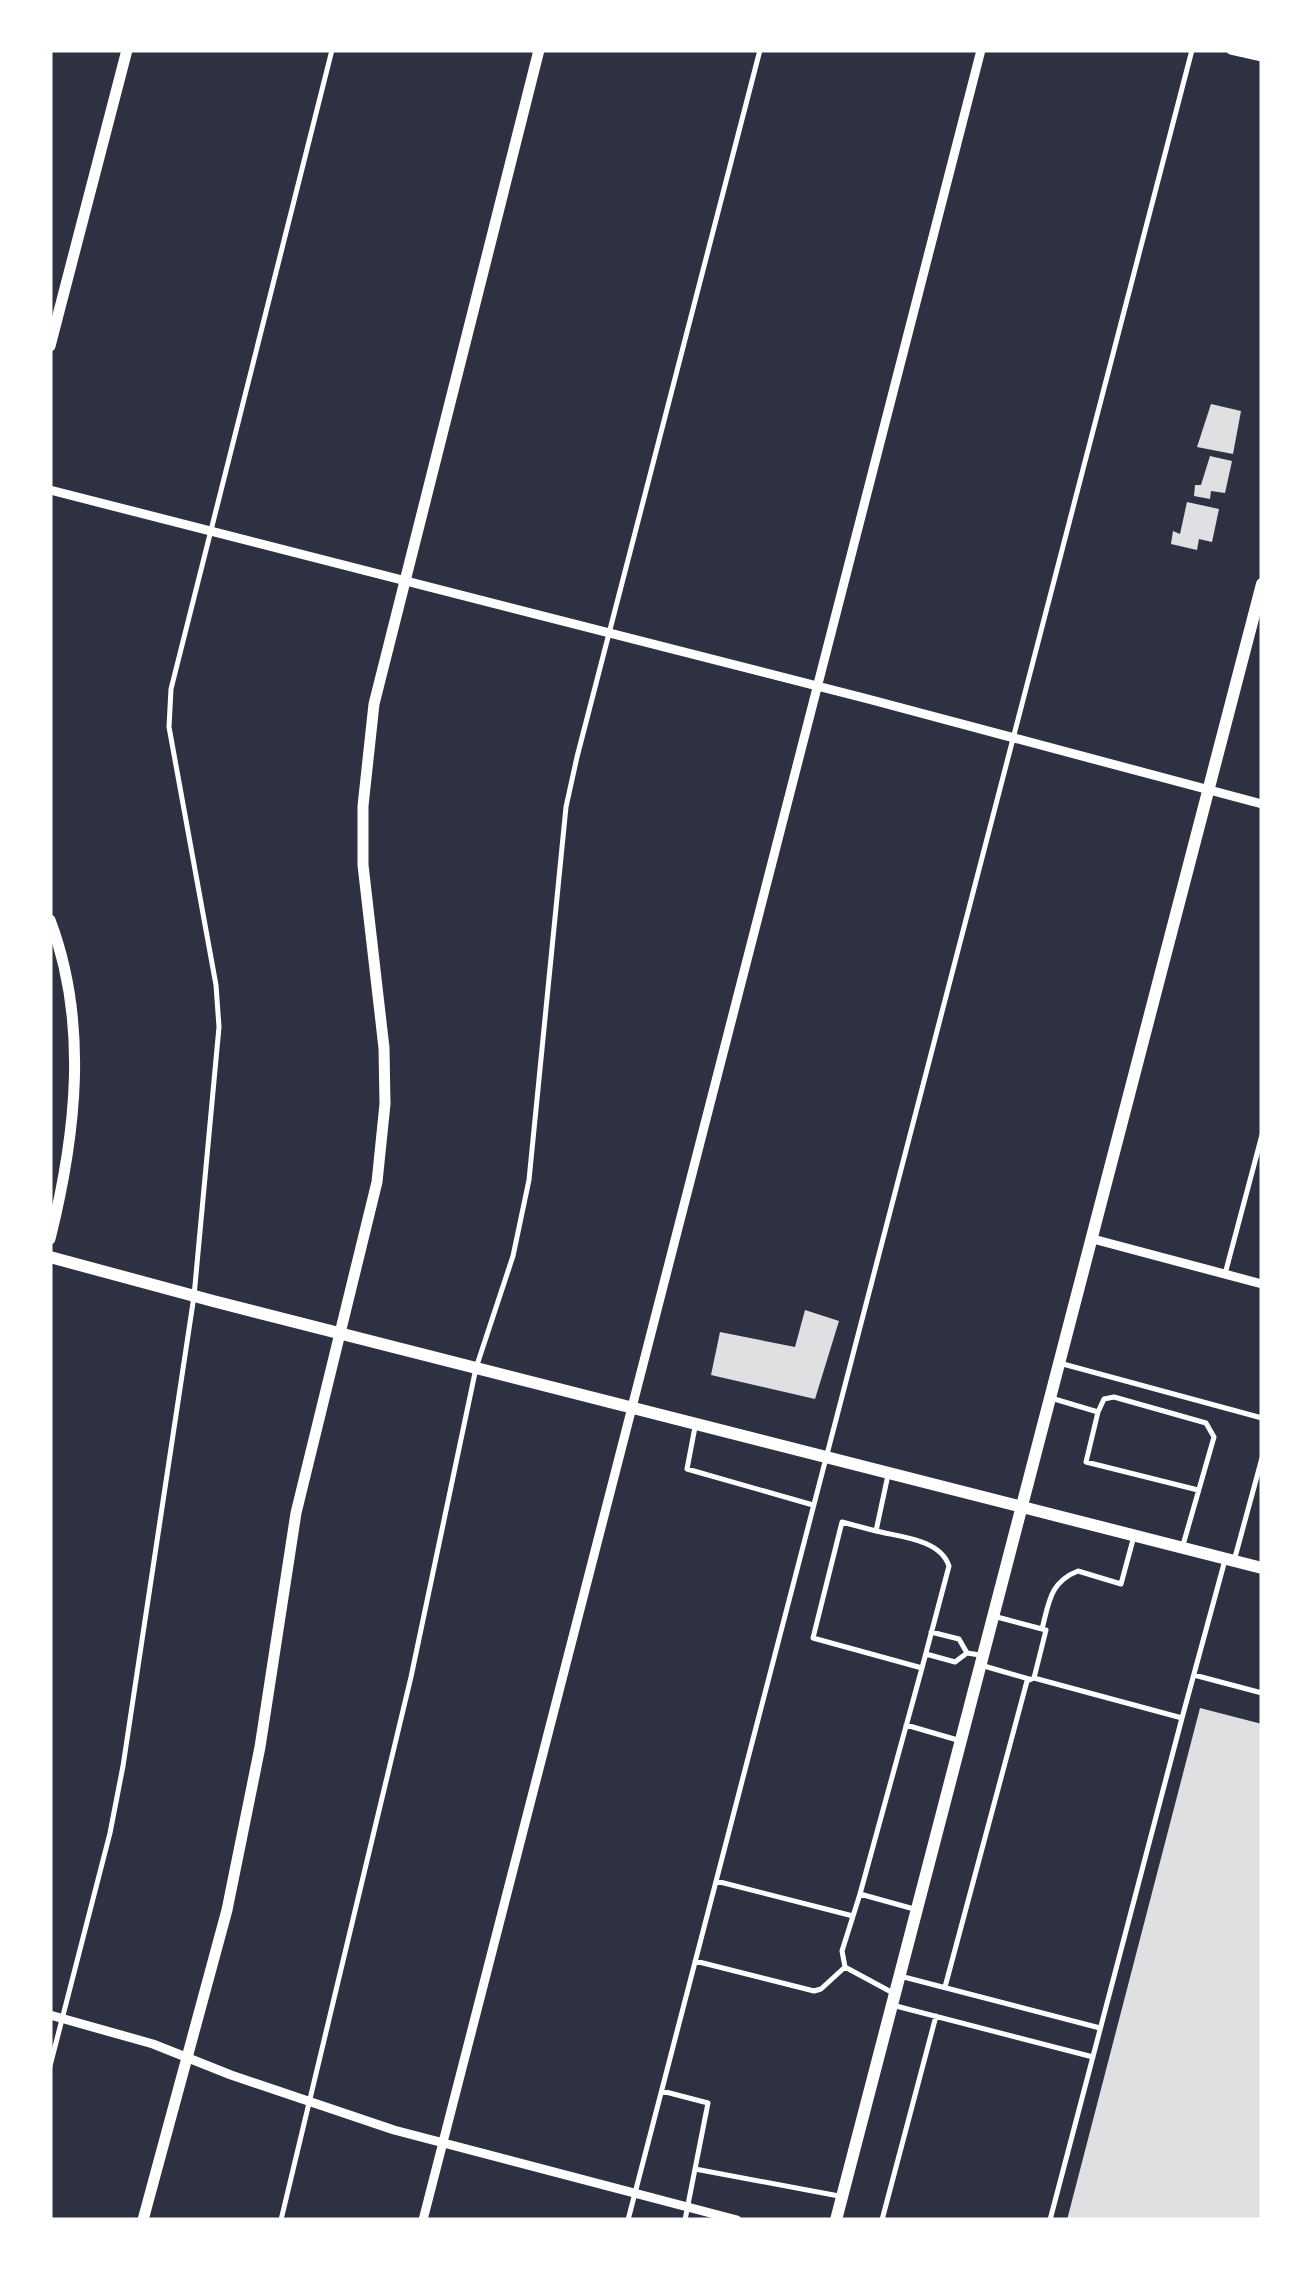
<svg xmlns="http://www.w3.org/2000/svg" width="1312" height="2270" font-family="Roboto,sans-serif">
	<style>
		.building { fill: #e0e0e3 }
		.lines { fill: none; stroke-linecap: round; stroke-linejoin: round }
		.service { stroke: #fff; stroke-width: 5 }
		.minor { stroke: #fff; stroke-width: 9 }
		.tertiary { stroke: #fff; stroke-width: 11 }
		.secondary { stroke: #fff; stroke-width: 12 }
	</style>
	<rect width="100%" height="100%" fill="#2d3142"/>
	<path class="building" d="M 1211,404 L 1241,411 L 1233,454 L 1197,447 Z
		M 1210,456 L 1232,461 L 1225,493 L 1211,491 L 1210,499 L 1194,496 L 1195,485 L 1201,485 Z
		M 1187,502 L 1219,509 L 1212,542 L 1199,539 L 1197,550 L 1171,544 L 1173,531 L 1180,534 Z
		M 805,1310 L 839,1321 L 815,1399 L 711,1375 L 720,1332 L 795,1347 Z
		M 1200,1708 L 1262,1724 L 1262,2220 L 1067,2220 Z"/>
	<g class="lines">
		<path class="service" d="M 1225,1274 L 1262,1135
			M 1063,1364 L 1262,1418
			M 1051,1398 L 1098,1412 L 1104,1399 L 1114,1397 L 1206,1423 L 1214,1437 L 1183,1545
			M 1098,1412 L 1086,1462 L 1198,1490
			M 695,1427 L 687,1469 L 813,1505
			M 876,1531 C 900,1537 940,1539 949,1566 L 922,1668 L 813,1638 L 842,1522 L 876,1531 L 888,1475
			M 1234,1561 L 1262,1458
			M 997,1617 L 1046,1630 L 1034,1678
			M 1042,1629 C 1049,1602 1050,1582 1078,1571 L 1121,1584 L 1134,1536
			M 931,1632 L 959,1639 L 967,1653 L 980,1655
			M 926,1654 L 955,1662 L 967,1653
			M 984,1666 L 1029,1679
			M 1194,1675 L 1262,1693
			M 906,1725 L 961,1741
			M 716,1881 L 853,1916
			M 860,1894 L 842,1951 L 845,1967 L 893,1993
			M 914,1909 L 860,1894 L 922,1668
			M 695,1961 L 814,1991 L 821,1989 L 845,1967
			M 900,1976 L 1100,2028
			M 945,1987 L 1027,1681 L 1034,1678 L 1182,1718 L 1225,1560
			M 892,2005 L 1093,2057
			M 50,2066 L 110,1833 L 123,1766 L 194,1296 L 219,1027 L 216,985 L 169,727 L 171,689 L 332,50
			M 662,2091 L 708,2103 L 695,2169
			M 281,2220 L 411,1677 L 476,1368 L 513,1256 L 529,1180 L 566,807 L 577,757 L 760,50
			M 628,2220 L 1192,50
			M 685,2220 L 695,2169 L 839,2196
			M 882,2220 L 936,2016
			M 1050,2220 L 1182,1718"/>
		<path class="minor" d="M 1231,50 L 1262,57
			M 50,490 L 868,699 L 1262,804
			M 1093,1239 L 1262,1284
			M 50,2015 L 153,2044 L 231,2075 L 394,2130 L 737,2220
			M 423,2220 L 981,50"/>
		<path class="tertiary" d="M 50,346 L 127,50
			M 50,920 C 89,1023 76,1135 50,1239
			M 143,2220 L 227,1910 L 260,1747 L 296,1513 L 377,1182 L 385,1104 L 384,1048 L 363,865 L 363,806 L 374,704 L 539,50"/>
		<path class="secondary" d="M 50,1257 L 213,1301 L 1262,1568
			M 836,2220 L 1262,584"/>
	</g>
	<rect width="1312" height="2270" fill="none" stroke="#ffffff" stroke-width="105"/>
</svg>
